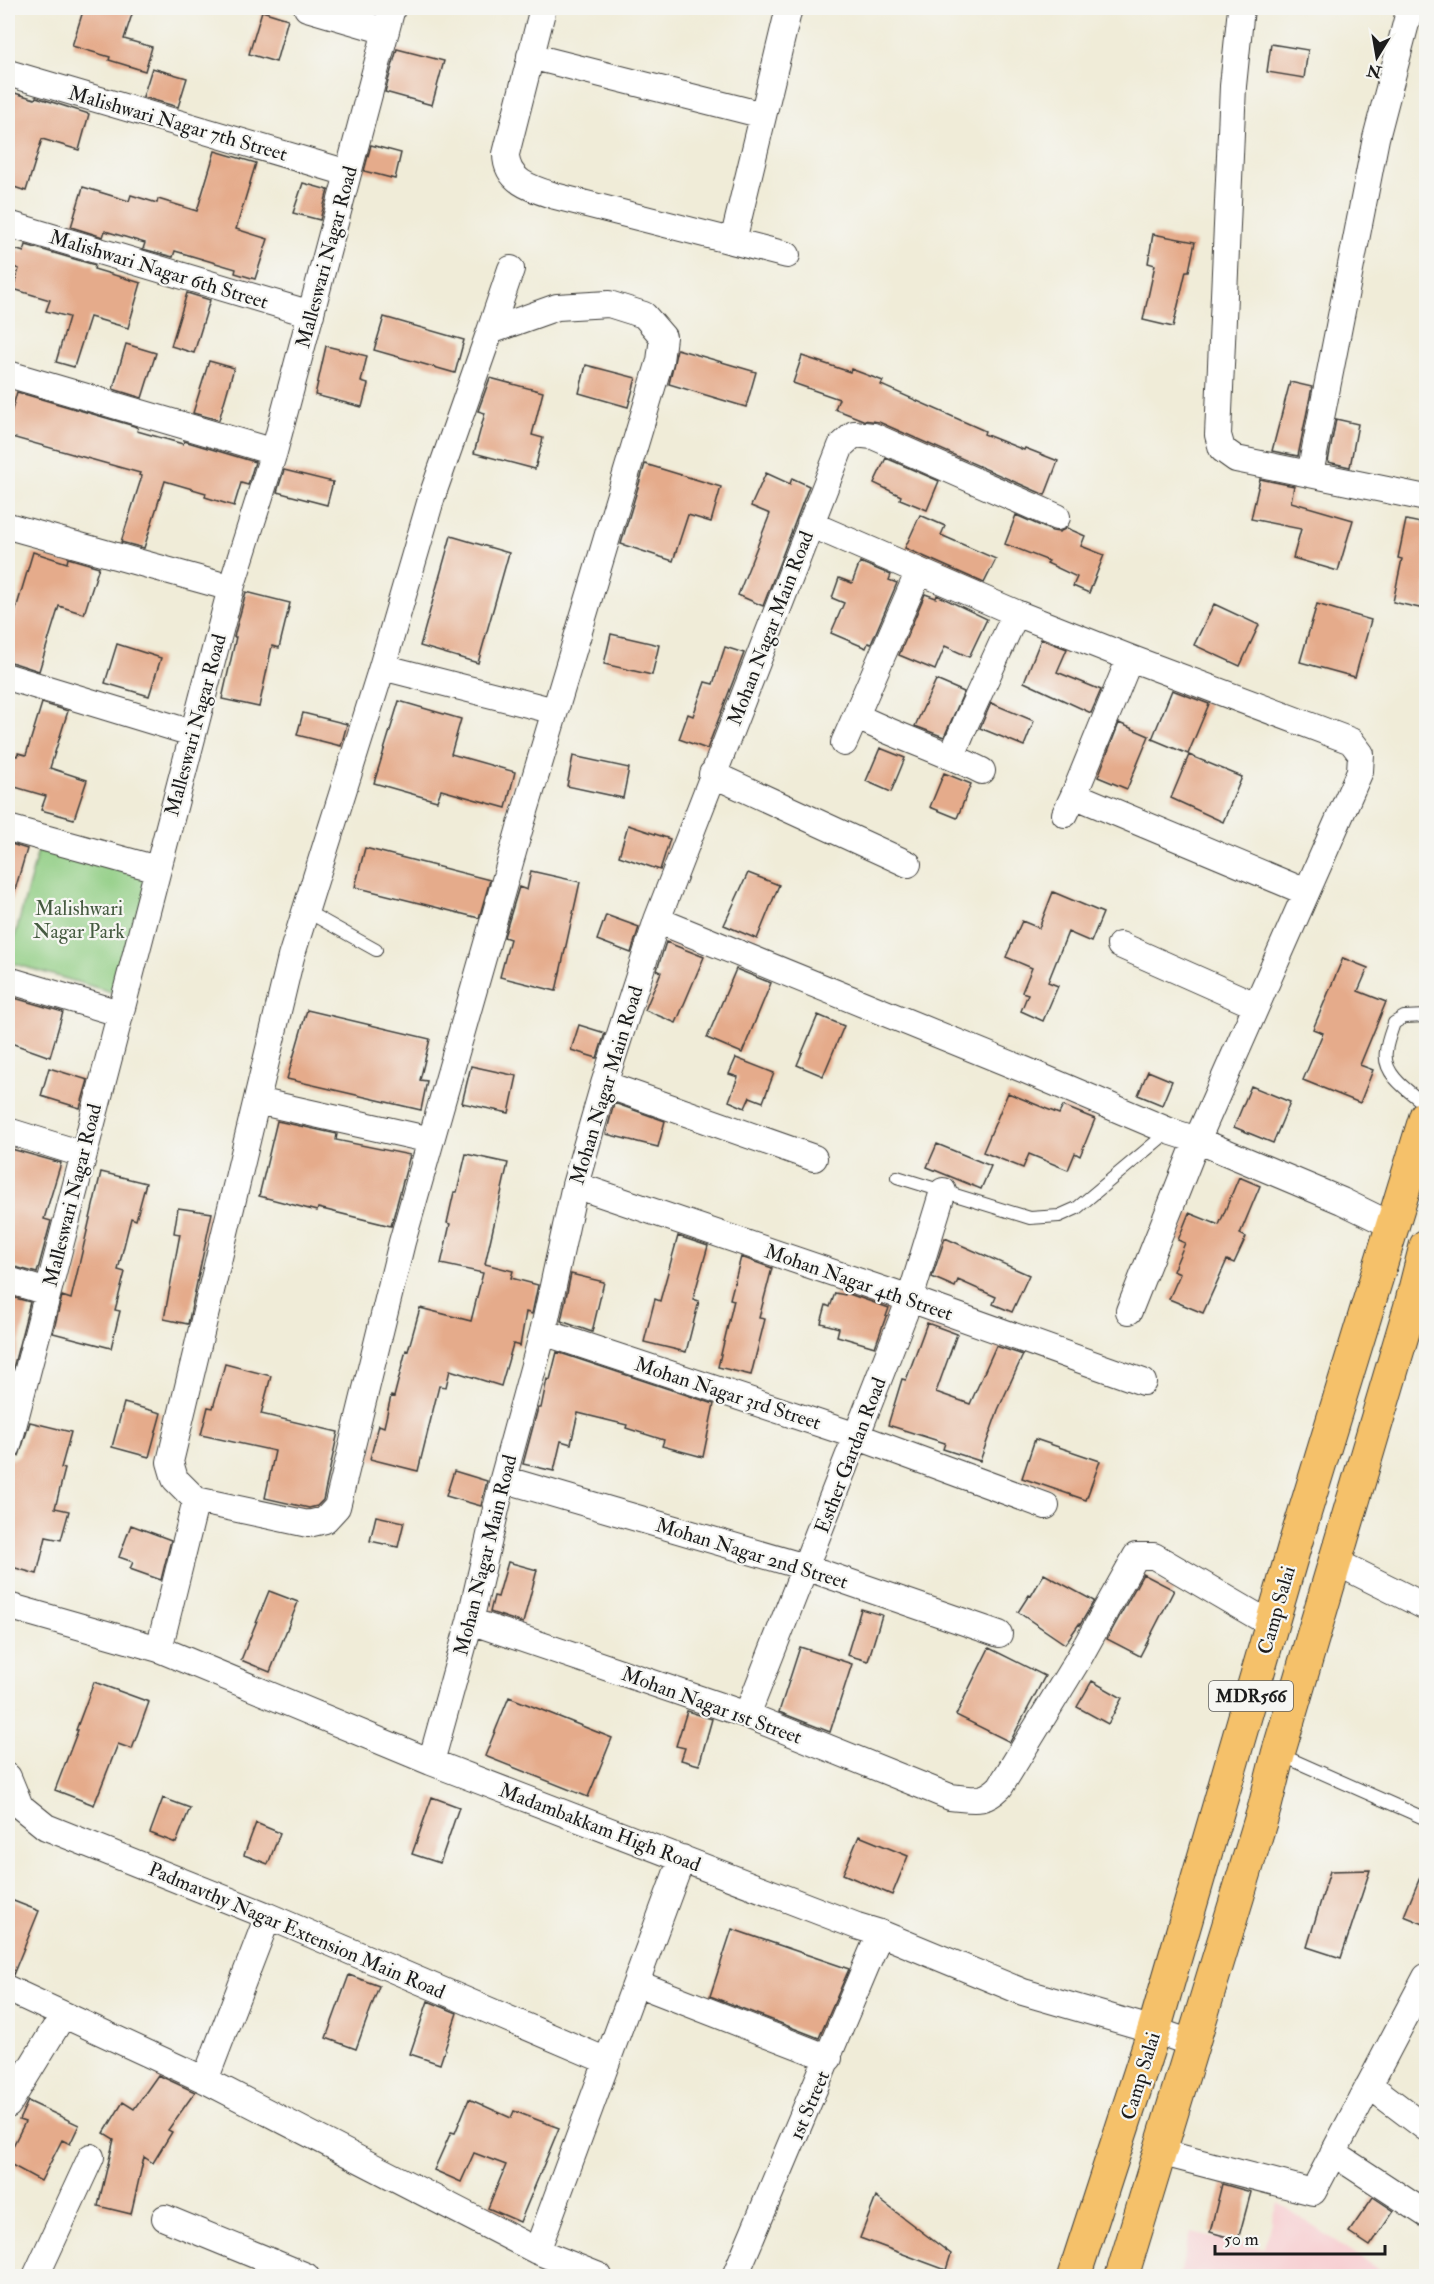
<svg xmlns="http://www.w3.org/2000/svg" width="1434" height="2284" font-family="'IM FELL Double Pica',serif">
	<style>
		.built { fill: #f7cfd2 }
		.green { fill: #90cd83; stroke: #567450; stroke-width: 1.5 }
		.building { fill: #e5ab8b }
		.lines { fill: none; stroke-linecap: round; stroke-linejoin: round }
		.lane-casing { stroke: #3c3b38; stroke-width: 14 }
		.street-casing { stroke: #3c3b38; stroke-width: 28 }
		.primary-casing { stroke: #3c3b38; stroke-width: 35 }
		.lane { stroke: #fff; stroke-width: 12 }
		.street { stroke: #fff; stroke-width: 26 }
		.primary { stroke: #f5c16b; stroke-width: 33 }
		.labels { text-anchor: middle; stroke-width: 4.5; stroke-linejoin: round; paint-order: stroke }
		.shield { fill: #f6f6f2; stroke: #5d5d5c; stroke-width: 1.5 }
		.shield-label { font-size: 18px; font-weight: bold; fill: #1c1c1c }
		.street-label { font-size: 20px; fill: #1c1c1c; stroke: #f6f6f2 }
		.park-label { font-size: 20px; fill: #455a40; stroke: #f6f6f2 }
	</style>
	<rect width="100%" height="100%" fill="#f6f6f2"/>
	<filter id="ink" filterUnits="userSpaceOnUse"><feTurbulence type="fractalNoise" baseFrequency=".0167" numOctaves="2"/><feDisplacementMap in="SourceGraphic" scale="12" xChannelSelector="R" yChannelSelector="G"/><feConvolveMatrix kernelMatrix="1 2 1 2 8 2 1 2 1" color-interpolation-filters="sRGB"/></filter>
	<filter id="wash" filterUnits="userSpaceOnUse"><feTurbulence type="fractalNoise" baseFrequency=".008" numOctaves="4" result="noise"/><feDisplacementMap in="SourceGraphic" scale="24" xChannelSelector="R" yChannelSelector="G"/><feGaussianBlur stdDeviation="1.35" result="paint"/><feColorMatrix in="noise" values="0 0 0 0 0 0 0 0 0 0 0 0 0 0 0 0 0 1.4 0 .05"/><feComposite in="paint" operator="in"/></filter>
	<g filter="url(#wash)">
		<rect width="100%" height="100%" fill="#f0ecd8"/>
		<path class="built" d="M 1278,2203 L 1388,2276 L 1179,2276 L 1191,2232 L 1264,2248 Z"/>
		<path class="green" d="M 39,847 L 154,879 L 115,993 L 8,962 Z"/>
		<g id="blocks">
			<path class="building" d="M 84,8 L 134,8 L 124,39 L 152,47 L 145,71 L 109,60 L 110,57 L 72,46 Z
				M 262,11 L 288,19 L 276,62 L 249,54 Z
				M 1271,44 L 1308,50 L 1304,78 L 1267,72 Z
				M 397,49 L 444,61 L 432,105 L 385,92 Z
				M 152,68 L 187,78 L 178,107 L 143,97 Z
				M 8,91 L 35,99 L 36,97 L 89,114 L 79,150 L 42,139 L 26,191 L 8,185 Z
				M 371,145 L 401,153 L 395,179 L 364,171 Z
				M 215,151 L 256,163 L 236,229 L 268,239 L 255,279 L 235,273 L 236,269 L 175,251 L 173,257 L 143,249 L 145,243 L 105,231 L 103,237 L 71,227 L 83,187 L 129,201 L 131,195 L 157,203 L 158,199 L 197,211 Z
				M 303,183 L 328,190 L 320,220 L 293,213 Z
				M 1153,234 L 1195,242 L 1189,271 L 1186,271 L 1173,327 L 1143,320 L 1155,265 L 1148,263 Z
				M 26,245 L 95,265 L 94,269 L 141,283 L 128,328 L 90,317 L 74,367 L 56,362 L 69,317 L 46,311 L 50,300 L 13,289 L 19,269 L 8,265 L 8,247 L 24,252 Z
				M 187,293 L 210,300 L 194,353 L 171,346 Z
				M 384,317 L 464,340 L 455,373 L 374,350 Z
				M 126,344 L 156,353 L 142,398 L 113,389 Z
				M 326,346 L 367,356 L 361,382 L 368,384 L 362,407 L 315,395 Z
				M 677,349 L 756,372 L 746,407 L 669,384 Z
				M 802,356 L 850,372 L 851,369 L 883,381 L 881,385 L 985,431 L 984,434 L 1024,450 L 1025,448 L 1058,461 L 1045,495 L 879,422 L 863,420 L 835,409 L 839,399 L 793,383 Z
				M 209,361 L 234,368 L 219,420 L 193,413 Z
				M 586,365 L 636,378 L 628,407 L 579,393 Z
				M 490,378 L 543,392 L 532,435 L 543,438 L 535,469 L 474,453 L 485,413 L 478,411 Z
				M 1290,382 L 1312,387 L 1298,456 L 1272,451 Z
				M 17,392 L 134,426 L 138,428 L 137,431 L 183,444 L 184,441 L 255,462 L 248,485 L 241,483 L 234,506 L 205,497 L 206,493 L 165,481 L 144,548 L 121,542 L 142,476 L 139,475 L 140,473 L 8,436 L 8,424 Z
				M 1336,419 L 1358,424 L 1350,467 L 1328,462 Z
				M 886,458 L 939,481 L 927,510 L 900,499 L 901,496 L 874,483 Z
				M 645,464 L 721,487 L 711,522 L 688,515 L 673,561 L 621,544 Z
				M 284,470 L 333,482 L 327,505 L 277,492 Z
				M 766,473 L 790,484 L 792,478 L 809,486 L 763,606 L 738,595 L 770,514 L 751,506 Z
				M 1260,479 L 1294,486 L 1291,502 L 1353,520 L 1338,571 L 1293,558 L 1301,529 L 1251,519 Z
				M 920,515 L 945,526 L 941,535 L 996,559 L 984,583 L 905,548 Z
				M 1016,515 L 1052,531 L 1059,532 L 1067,528 L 1085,536 L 1081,546 L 1104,555 L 1089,593 L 1073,586 L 1077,577 L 1047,563 L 1049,561 L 1005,544 Z
				M 1406,520 L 1426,524 L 1426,598 L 1424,609 L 1393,602 L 1402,559 L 1398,558 Z
				M 451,536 L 509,553 L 478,663 L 420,646 Z
				M 33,552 L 67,563 L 68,558 L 99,567 L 84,614 L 59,606 L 39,671 L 8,661 L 8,636 Z
				M 860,562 L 891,575 L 889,580 L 897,583 L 871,644 L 868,643 L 866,648 L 831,633 L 844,603 L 832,598 L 839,578 L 852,583 Z
				M 246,592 L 290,603 L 279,648 L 272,646 L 259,707 L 222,699 L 236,637 L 234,637 Z
				M 925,594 L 936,598 L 937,595 L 987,619 L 969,657 L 945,646 L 935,670 L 899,655 Z
				M 1214,604 L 1259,625 L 1240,666 L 1194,645 Z
				M 1317,604 L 1371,620 L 1355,677 L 1300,662 Z
				M 611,634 L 659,645 L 652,675 L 604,664 Z
				M 1041,639 L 1067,649 L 1057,672 L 1101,690 L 1091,713 L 1024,682 Z
				M 117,644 L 161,658 L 149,696 L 105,683 Z
				M 725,647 L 744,653 L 707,749 L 679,739 L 688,714 L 693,716 L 705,682 L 713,684 Z
				M 936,680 L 964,692 L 944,737 L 915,726 Z
				M 1172,690 L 1209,704 L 1188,754 L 1152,739 Z
				M 399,701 L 461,719 L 451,754 L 515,772 L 506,808 L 441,790 L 437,801 L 374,783 Z
				M 42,703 L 68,711 L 50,768 L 87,780 L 74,819 L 41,810 L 46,796 L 8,785 L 8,753 L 17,756 L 18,753 L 26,755 Z
				M 991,703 L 1034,721 L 1024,746 L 980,728 Z
				M 303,713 L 347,724 L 341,746 L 297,735 Z
				M 1119,723 L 1149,736 L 1127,789 L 1098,777 Z
				M 880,748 L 905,758 L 891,792 L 866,781 Z
				M 1189,755 L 1242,777 L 1223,822 L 1171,798 Z
				M 573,756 L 629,768 L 623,798 L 567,786 Z
				M 944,773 L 971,784 L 957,818 L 930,807 Z
				M 628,825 L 670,839 L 660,870 L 619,856 Z
				M 8,843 L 27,849 L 12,900 L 8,899 Z
				M 365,848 L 490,880 L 479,918 L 355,887 Z
				M 531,871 L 580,882 L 556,991 L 500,977 L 510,939 L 504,937 L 519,887 L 527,890 Z
				M 748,873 L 779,885 L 757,939 L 724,925 Z
				M 1053,892 L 1103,913 L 1091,942 L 1068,932 L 1048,982 L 1058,986 L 1043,1021 L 1021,1011 L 1028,994 L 1022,992 L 1032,968 L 1006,957 L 1022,921 L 1039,928 Z
				M 606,915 L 639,927 L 631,953 L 597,940 Z
				M 666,942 L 704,957 L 676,1023 L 645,1010 L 661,972 L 657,970 Z
				M 1343,958 L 1368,968 L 1358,991 L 1386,1002 L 1360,1065 L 1373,1070 L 1360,1103 L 1303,1080 L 1323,1033 L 1313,1029 Z
				M 736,969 L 771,983 L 742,1053 L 707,1038 Z
				M 11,997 L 63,1012 L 50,1057 L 8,1042 L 8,1009 Z
				M 307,1010 L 430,1039 L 420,1080 L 427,1081 L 421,1110 L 287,1079 Z
				M 818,1015 L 844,1026 L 823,1076 L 797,1065 Z
				M 579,1025 L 605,1033 L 597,1058 L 571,1050 Z
				M 736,1058 L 774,1073 L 763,1102 L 750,1097 L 745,1108 L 729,1101 L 738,1077 L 729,1074 Z
				M 471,1066 L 517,1076 L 509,1113 L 462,1103 Z
				M 49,1068 L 88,1080 L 80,1108 L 41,1096 Z
				M 1148,1071 L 1172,1081 L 1162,1105 L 1138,1095 Z
				M 1251,1086 L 1290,1102 L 1273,1143 L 1234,1127 Z
				M 1008,1093 L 1059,1114 L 1063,1106 L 1095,1119 L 1080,1156 L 1075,1153 L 1068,1170 L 1029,1154 L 1023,1168 L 983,1152 Z
				M 614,1103 L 665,1121 L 658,1147 L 606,1134 Z
				M 277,1121 L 337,1134 L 336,1140 L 410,1155 L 391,1226 L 318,1208 L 317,1211 L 259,1196 Z
				M 937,1144 L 991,1166 L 981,1189 L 927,1167 Z
				M 8,1148 L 61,1163 L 44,1219 L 51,1221 L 37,1273 L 8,1265 Z
				M 466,1154 L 508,1163 L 485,1264 L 513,1271 L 511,1278 L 538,1285 L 532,1314 L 526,1312 L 520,1346 L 513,1344 L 501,1386 L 450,1370 L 446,1387 L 439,1386 L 418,1471 L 370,1459 L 379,1425 L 384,1427 L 391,1396 L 394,1397 L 406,1350 L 408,1351 L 420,1308 L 471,1321 L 483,1273 L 441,1264 L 450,1224 L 447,1223 L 454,1192 L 457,1192 Z
				M 101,1172 L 146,1183 L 136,1220 L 131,1218 L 118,1270 L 125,1272 L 115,1310 L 120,1311 L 111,1348 L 53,1333 L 62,1296 L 71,1299 Z
				M 1239,1177 L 1260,1186 L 1240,1234 L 1246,1237 L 1234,1263 L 1227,1260 L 1203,1313 L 1169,1299 L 1180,1274 L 1173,1271 L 1185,1243 L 1178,1240 L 1189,1213 L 1219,1225 Z
				M 178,1208 L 212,1213 L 188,1324 L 164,1319 L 180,1234 L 174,1233 Z
				M 678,1236 L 708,1246 L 693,1299 L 699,1301 L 686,1352 L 644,1342 L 655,1299 L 660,1301 Z
				M 945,1238 L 1029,1275 L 1012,1312 L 993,1304 L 996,1297 L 958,1280 L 955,1287 L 932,1277 Z
				M 741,1257 L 772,1268 L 759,1318 L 765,1319 L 751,1375 L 718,1367 L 734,1300 L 730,1299 Z
				M 571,1274 L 604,1282 L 592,1332 L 561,1321 Z
				M 835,1293 L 845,1295 L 846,1293 L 889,1308 L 875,1347 L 837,1336 L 839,1328 L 821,1323 L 826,1305 L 830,1307 Z
				M 8,1296 L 30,1302 L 8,1388 Z
				M 927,1323 L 957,1334 L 936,1392 L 970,1404 L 996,1346 L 1023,1355 L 998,1410 L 980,1461 L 943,1449 L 945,1443 L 888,1425 L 902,1379 L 906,1380 Z
				M 557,1352 L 714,1404 L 703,1457 L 662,1446 L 664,1440 L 626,1428 L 627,1425 L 578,1413 L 571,1444 L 561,1441 L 554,1471 L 523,1464 L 538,1408 L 541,1408 L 547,1379 L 550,1380 Z
				M 225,1364 L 271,1376 L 261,1414 L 338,1432 L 323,1500 L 317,1506 L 309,1508 L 265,1498 L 275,1451 L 201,1435 L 208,1407 L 213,1408 Z
				M 124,1403 L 161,1413 L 149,1457 L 112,1447 Z
				M 30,1422 L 71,1432 L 61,1468 L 65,1469 L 55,1508 L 69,1511 L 61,1540 L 46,1537 L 37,1574 L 8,1566 L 8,1461 L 19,1456 Z
				M 1035,1439 L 1100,1461 L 1086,1500 L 1022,1478 Z
				M 454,1471 L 487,1481 L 481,1506 L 446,1496 Z
				M 376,1516 L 404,1522 L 398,1547 L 370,1541 Z
				M 131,1525 L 171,1540 L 161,1580 L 130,1569 L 133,1562 L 119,1557 Z
				M 508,1562 L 537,1570 L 523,1623 L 490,1612 L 494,1596 L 498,1597 Z
				M 1044,1574 L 1094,1601 L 1080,1625 L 1079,1624 L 1065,1644 L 1018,1612 L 1029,1595 L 1031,1596 Z
				M 1143,1574 L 1174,1590 L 1140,1656 L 1107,1639 Z
				M 269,1591 L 298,1602 L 270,1672 L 241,1660 Z
				M 861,1609 L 882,1615 L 868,1661 L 847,1655 Z
				M 800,1647 L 852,1664 L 830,1732 L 779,1712 Z
				M 989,1648 L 1045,1676 L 1010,1742 L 956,1715 Z
				M 1092,1681 L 1122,1698 L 1108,1724 L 1077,1707 Z
				M 94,1682 L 149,1702 L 132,1749 L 118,1744 L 94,1805 L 55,1790 L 78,1730 L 76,1730 Z
				M 509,1697 L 612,1738 L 588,1797 L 485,1756 Z
				M 687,1711 L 712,1719 L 699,1765 L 681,1760 L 685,1748 L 676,1746 Z
				M 432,1797 L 459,1807 L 440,1863 L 412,1854 Z
				M 163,1798 L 190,1808 L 176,1843 L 150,1833 Z
				M 256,1823 L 280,1833 L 268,1864 L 244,1855 Z
				M 859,1836 L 908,1856 L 892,1895 L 843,1874 Z
				M 1426,1863 L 1426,1925 L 1404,1916 Z
				M 1370,1870 L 1341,1958 L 1307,1947 L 1330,1871 Z
				M 11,1900 L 39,1911 L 13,1975 L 8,1974 L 8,1909 Z
				M 732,1929 L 849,1969 L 819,2038 L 710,1996 Z
				M 349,1975 L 379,1986 L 356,2049 L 326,2038 Z
				M 428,2001 L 457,2013 L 440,2064 L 410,2054 Z
				M 158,2075 L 195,2092 L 168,2130 L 172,2132 L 153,2163 L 144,2157 L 131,2214 L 98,2206 L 114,2139 L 104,2133 L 123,2102 L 134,2109 Z
				M 469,2099 L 511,2118 L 514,2111 L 559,2128 L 520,2222 L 488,2208 L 506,2165 L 474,2153 L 461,2182 L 434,2170 L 451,2132 L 455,2133 Z
				M 28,2101 L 79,2125 L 70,2144 L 62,2140 L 41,2181 L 8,2163 L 8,2156 L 25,2122 L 19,2120 Z
				M 1222,2184 L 1251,2192 L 1238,2240 L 1210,2232 Z
				M 876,2197 L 951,2254 L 946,2270 L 860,2238 Z
				M 1373,2197 L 1394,2211 L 1370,2246 L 1349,2232 Z"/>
		</g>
	</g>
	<g filter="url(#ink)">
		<use href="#blocks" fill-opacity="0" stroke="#3c3b38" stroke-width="1.5"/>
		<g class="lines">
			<g class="lane-casing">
				<path id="lane" d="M 306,911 L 376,950
					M 1426,1016 L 1404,1017 L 1394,1023 C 1391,1032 1387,1042 1386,1051 C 1382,1075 1410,1092 1426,1105
					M 897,1177 L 1030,1218 L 1059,1216 L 1077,1208 L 1169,1131
					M 1279,1754 L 1426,1819"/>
			</g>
			<g class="street-casing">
				<path id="street" d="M 307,8 L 386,31
					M 543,8 L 506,154 C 506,182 533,189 555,196 L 787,255
					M 1241,8 L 1233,86 L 1218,435 L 1222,449 L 1236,459 L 1426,498
					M 530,56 L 763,115
					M 8,73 L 348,173
					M 8,224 L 311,314
					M 733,241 L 789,8
					M 490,331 L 511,269
					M 8,374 L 274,452
					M 1310,474 L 1376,138 L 1410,8
					M 810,524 L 1016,613 L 1130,658 L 1351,741 L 1361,754 L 1360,771 L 1197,1140 L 1129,1311
					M 8,526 L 231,588
					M 1130,658 L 1074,795 L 1306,892
					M 382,667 L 555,711
					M 8,677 L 192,733
					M 856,716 C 897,737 941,750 982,771
					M 844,743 L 919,571
					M 952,756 L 967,720 L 1016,613
					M 712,774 L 908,864
					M 1065,814 L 1074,795
					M 8,828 L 157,869
					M 657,920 L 1025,1070 L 1169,1131 L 1197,1140 L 1342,1201 L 1393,1226
					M 1120,945 L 1255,1005
					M 8,980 L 119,1013
					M 604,1084 L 814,1158
					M 257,1101 L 431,1140
					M 8,1131 L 82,1154
					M 575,1185 L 910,1299 L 1143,1382
					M 8,1280 L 47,1292
					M 543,1332 L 845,1432 L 1046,1506
					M 8,1446 L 231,588 L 274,452 L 392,8
					M 503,1479 L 805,1567 L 999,1634
					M 1334,1561 L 1426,1607
					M 8,1606 L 159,1649 L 431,1762 L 857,1926 L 880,1933 L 1023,1992 L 1154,2030 L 1194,2044
					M 470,1621 L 747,1715 L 950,1797 C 973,1799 983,1804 1000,1787 L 1079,1658 L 1136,1556 L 1154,1556 L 1272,1625
					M 159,1649 L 196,1500 L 308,1524 L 325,1520 L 337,1507 L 402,1242 L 519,831 L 660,361 L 663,337 L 644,315 L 609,304 L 557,307 L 490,331 L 432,496 L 382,667 L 291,957 L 170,1462 L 175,1479 L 196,1500
					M 747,1715 L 910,1299 L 943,1191
					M 431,1762 L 470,1621 L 503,1479 L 543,1332 L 575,1185 L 604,1084 L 657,920 L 841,446 L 854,434 L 873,436 L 1057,517
					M 8,1777 L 20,1806 L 46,1827 L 268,1916 L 607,2061
					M 636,1983 L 829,2058
					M 8,1989 L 205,2080 L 537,2251
					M 205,2080 L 268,1916
					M 1369,2085 L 1426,2128
					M 8,2105 L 63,2015
					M 1159,2152 L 1313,2192 L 1426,1977
					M 1333,2153 L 1426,2214
					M 165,2218 L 306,2276
					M 36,2276 L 91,2157
					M 599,2276 L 537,2251 L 682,1858
					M 735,2276 L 880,1933"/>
			</g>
			<g class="primary-casing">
				<path id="primary" d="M 1074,2276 L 1154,2030 L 1296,1541 L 1426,1116
					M 1122,2276 L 1265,1806 L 1278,1754 L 1411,1305 L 1426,1246"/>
			</g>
			<use href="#lane" class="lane"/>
			<use href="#street" class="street"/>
			<use href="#primary" class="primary"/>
		</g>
	</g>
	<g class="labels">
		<rect class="shield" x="1209" y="1681" width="84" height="30" rx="4.5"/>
		<g class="shield-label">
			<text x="1251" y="1702">MDR566</text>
		</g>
		<g class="street-label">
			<text transform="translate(178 123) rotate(16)" y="7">Malishwari Nagar 7th Street</text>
			<text transform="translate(326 257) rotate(-75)" y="7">Malleswari Nagar Road</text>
			<text transform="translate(159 269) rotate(17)" y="7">Malishwari Nagar 6th Street</text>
			<text transform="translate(770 628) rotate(-69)" y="7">Mohan Nagar Main Road</text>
			<text transform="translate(195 725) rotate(-75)" y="7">Malleswari Nagar Road</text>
			<text transform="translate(606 1085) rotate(-73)" y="7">Mohan Nagar Main Road</text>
			<text transform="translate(72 1195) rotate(-76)" y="7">Malleswari Nagar Road</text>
			<text transform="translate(859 1282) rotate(19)" y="7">Mohan Nagar 4th Street</text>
			<text transform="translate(728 1393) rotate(18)" y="7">Mohan Nagar 3rd Street</text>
			<text transform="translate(850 1455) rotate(-69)" y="7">Esther Gardan Road</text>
			<text transform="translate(752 1553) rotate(17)" y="7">Mohan Nagar 2nd Street</text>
			<text transform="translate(485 1555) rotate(-76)" y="7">Mohan Nagar Main Road</text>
			<text transform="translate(1276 1610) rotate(-74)" y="7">Camp Salai</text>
			<text transform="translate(712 1705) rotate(20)" y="7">Mohan Nagar 1st Street</text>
			<text transform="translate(600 1827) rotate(21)" y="7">Madambakkam High Road</text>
			<text transform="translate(297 1930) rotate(23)" y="7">Padmavthy Nagar Extension Main Road</text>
			<text transform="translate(1140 2076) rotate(-73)" y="7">Camp Salai</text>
			<text transform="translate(809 2105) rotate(-67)" y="7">1st Street</text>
		</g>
		<g class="park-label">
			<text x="79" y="915">Malishwari<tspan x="79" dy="23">Nagar Park</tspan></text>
		</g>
	</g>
	<rect width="1434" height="2284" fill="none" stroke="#f6f6f2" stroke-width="30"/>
	<g transform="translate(1377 57) rotate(191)" stroke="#f6f6f2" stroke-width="4.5" paint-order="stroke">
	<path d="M0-4.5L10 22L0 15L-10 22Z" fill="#1c1c1c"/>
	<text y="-9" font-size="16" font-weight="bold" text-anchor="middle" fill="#1c1c1c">N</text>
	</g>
	<path d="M1215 2245v9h170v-9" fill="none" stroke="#1c1c1c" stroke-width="3"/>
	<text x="1224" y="2245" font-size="18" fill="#1c1c1c" stroke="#f6f6f2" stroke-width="4.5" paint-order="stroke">50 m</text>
</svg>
